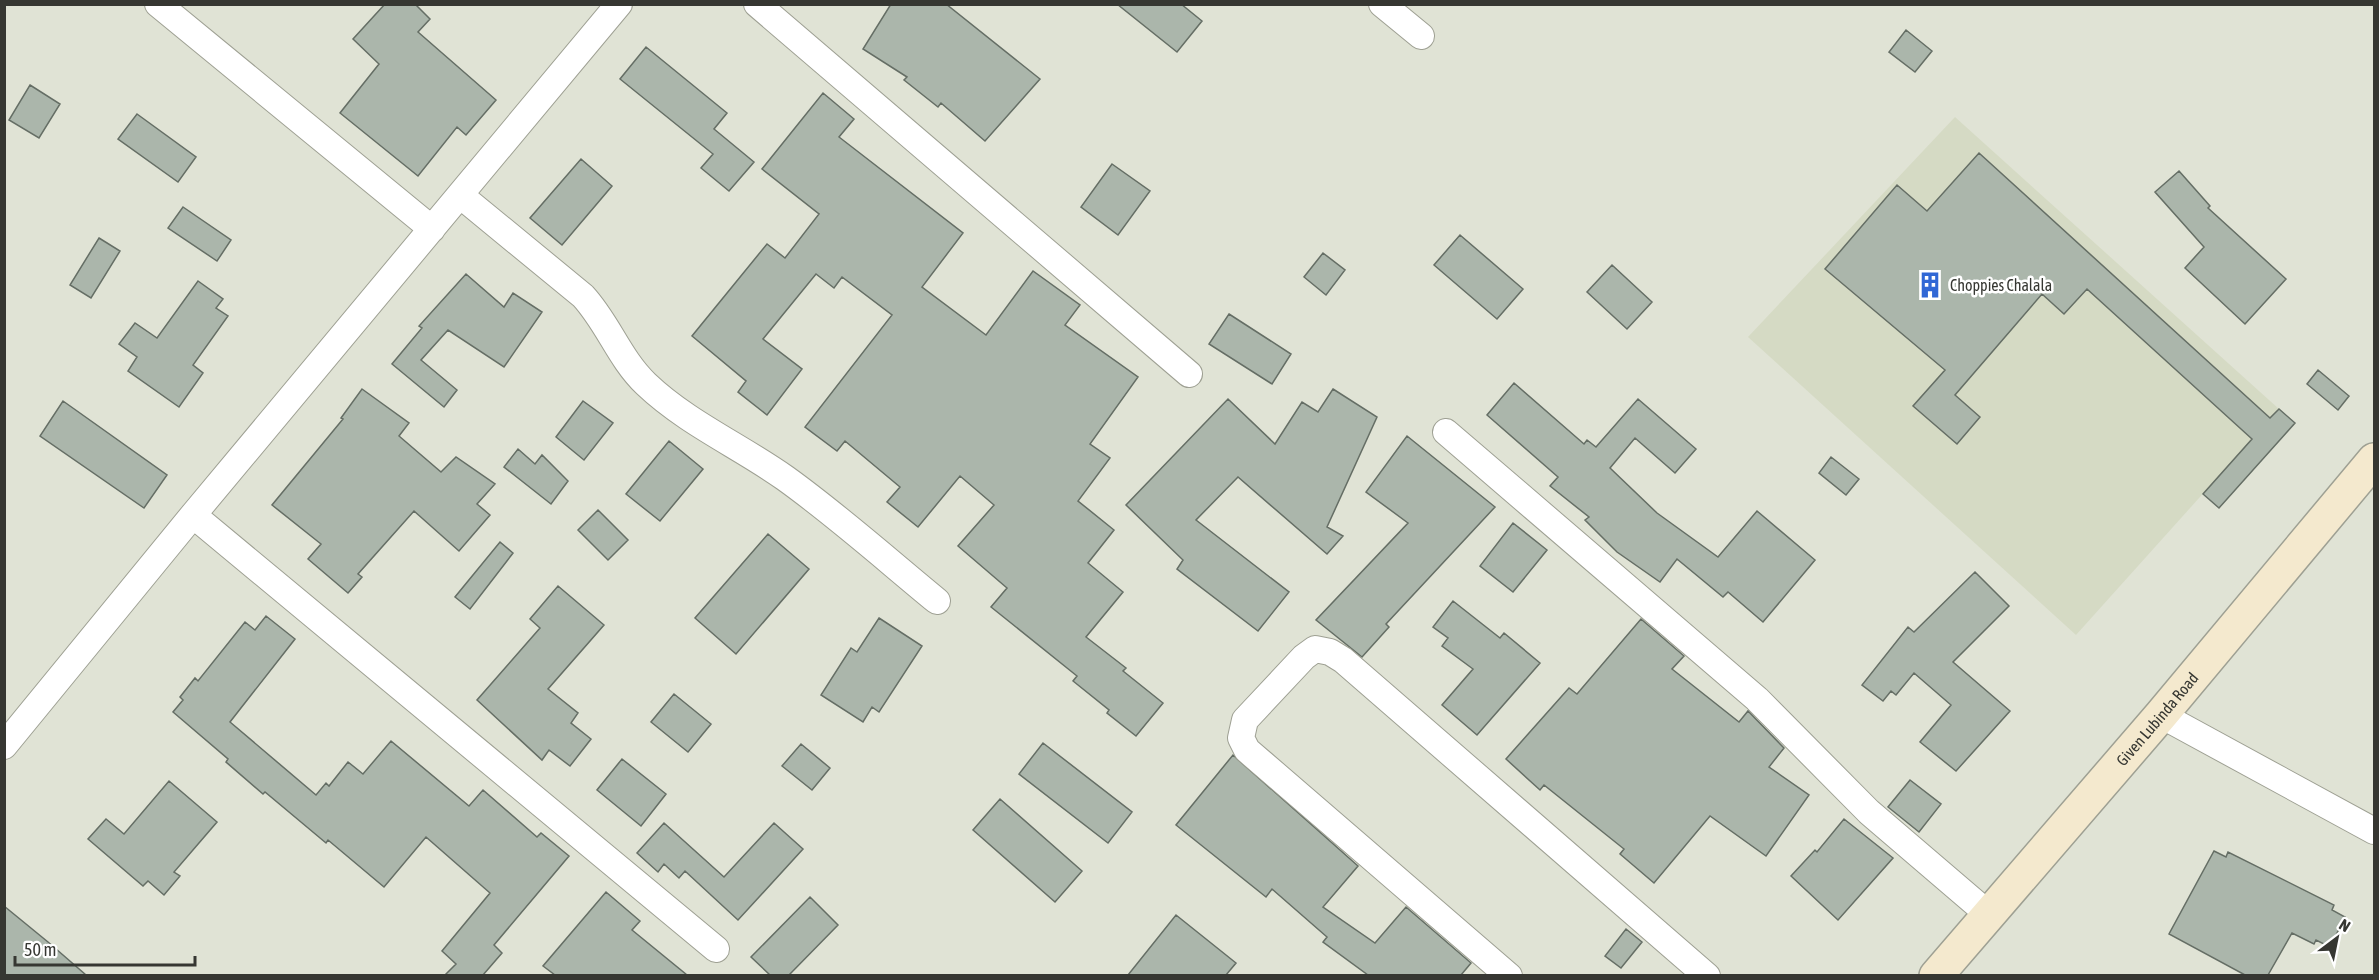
<svg xmlns="http://www.w3.org/2000/svg" width="2379" height="980" font-family="'Asap Condensed',sans-serif">
	<style>
		.built { fill: #d5dac4 }
		.building { fill: #abb6ab; stroke: #656e65; stroke-width: 1.5 }
		.lines { fill: none; stroke-linecap: round; stroke-linejoin: round }
		.street-casing { stroke: #9ea093; stroke-width: 28 }
		.secondary-casing { stroke: #9ea093; stroke-width: 36 }
		.street { stroke: #fff; stroke-width: 26 }
		.secondary { stroke: #f4e9ce; stroke-width: 33 }
		.labels { text-anchor: middle; stroke-width: 5; stroke-linejoin: round; paint-order: stroke }
		.poi-label { font-size: 16px; fill: #363732; stroke: #fff; text-anchor: start }
		.street-label { font-size: 16px; fill: #363732; stroke: #fff }
	</style>
	<rect width="100%" height="100%" fill="#e0e3d5"/>
	<path class="built" d="M 1955,117 L 2279,409 L 2076,635 L 1748,337 Z"/>
	<path class="building" d="M 385,4 L 415,4 L 430,19 L 418,32 L 496,100 L 466,135 L 457,127 L 418,176 L 340,113 L 379,64 L 353,39 Z
		M 891,4 L 946,4 L 1040,79 L 985,141 L 941,103 L 938,107 L 904,80 L 907,77 L 863,49 Z
		M 1117,4 L 1181,4 L 1202,21 L 1177,52 Z
		M 1906,30 L 1932,51 L 1915,72 L 1889,52 Z
		M 646,47 L 727,113 L 714,129 L 754,162 L 729,191 L 701,168 L 713,154 L 620,79 Z
		M 30,85 L 60,104 L 39,138 L 9,120 Z
		M 823,93 L 854,119 L 839,137 L 963,233 L 922,287 L 986,335 L 1033,271 L 1080,305 L 1065,325 L 1138,377 L 1090,444 L 1110,458 L 1078,501 L 1114,530 L 1088,563 L 1123,592 L 1086,637 L 1126,668 L 1123,671 L 1163,703 L 1136,736 L 1107,713 L 1109,710 L 1073,681 L 1077,676 L 991,607 L 1007,588 L 958,546 L 994,505 L 960,476 L 918,527 L 887,502 L 900,487 L 845,441 L 837,451 L 805,427 L 892,315 L 842,277 L 834,288 L 816,274 L 763,339 L 802,369 L 767,415 L 738,392 L 746,381 L 692,336 L 767,244 L 785,258 L 819,214 L 762,169 Z
		M 137,114 L 196,157 L 178,182 L 118,139 Z
		M 1979,153 L 2270,418 L 2279,409 L 2295,423 L 2219,508 L 2203,494 L 2252,439 L 2087,289 L 2064,314 L 2042,294 L 1955,395 L 1980,417 L 1957,444 L 1913,406 L 1945,370 L 1825,269 L 1897,185 L 1927,211 Z
		M 581,159 L 612,186 L 562,245 L 530,218 Z
		M 1112,164 L 1150,191 L 1118,235 L 1081,207 Z
		M 2179,171 L 2210,206 L 2208,208 L 2286,279 L 2245,324 L 2185,268 L 2204,247 L 2155,192 Z
		M 183,207 L 231,240 L 217,261 L 168,228 Z
		M 1460,235 L 1523,289 L 1497,319 L 1434,265 Z
		M 99,238 L 120,251 L 91,298 L 70,285 Z
		M 1323,253 L 1345,270 L 1326,295 L 1304,277 Z
		M 1612,265 L 1652,302 L 1627,329 L 1587,292 Z
		M 466,274 L 504,307 L 513,293 L 542,312 L 504,367 L 448,330 L 421,360 L 457,390 L 444,407 L 392,364 L 422,328 L 419,326 Z
		M 198,281 L 223,299 L 216,308 L 228,316 L 193,365 L 203,373 L 179,407 L 128,371 L 137,357 L 119,344 L 135,323 L 157,338 Z
		M 1229,314 L 1291,354 L 1272,384 L 1209,344 Z
		M 2318,370 L 2349,396 L 2338,410 L 2307,384 Z
		M 1514,383 L 1584,444 L 1587,440 L 1596,447 L 1638,399 L 1696,449 L 1675,473 L 1635,438 L 1610,468 L 1657,513 L 1718,557 L 1757,511 L 1815,560 L 1763,622 L 1728,592 L 1723,597 L 1677,559 L 1660,582 L 1617,552 L 1585,520 L 1589,517 L 1550,486 L 1558,477 L 1487,415 Z
		M 362,389 L 409,423 L 399,436 L 441,472 L 456,457 L 495,484 L 477,504 L 490,515 L 459,551 L 414,511 L 358,574 L 362,577 L 348,593 L 308,559 L 321,544 L 272,505 L 343,419 L 341,418 Z
		M 1333,389 L 1377,417 L 1327,527 L 1343,536 L 1327,554 L 1238,477 L 1196,520 L 1289,592 L 1258,631 L 1177,569 L 1183,560 L 1126,505 L 1228,399 L 1275,444 L 1302,402 L 1318,412 Z
		M 63,401 L 167,475 L 144,508 L 40,436 Z
		M 583,401 L 613,423 L 584,460 L 556,437 Z
		M 1407,436 L 1495,507 L 1386,624 L 1389,627 L 1362,657 L 1316,620 L 1408,523 L 1366,492 Z
		M 669,441 L 703,469 L 660,521 L 626,494 Z
		M 518,449 L 535,464 L 542,455 L 568,481 L 551,504 L 504,467 Z
		M 1831,457 L 1859,479 L 1846,495 L 1819,473 Z
		M 598,510 L 628,540 L 608,560 L 578,530 Z
		M 1513,523 L 1547,550 L 1513,592 L 1480,566 Z
		M 768,534 L 809,569 L 736,654 L 695,618 Z
		M 500,542 L 513,553 L 470,609 L 455,597 Z
		M 1975,572 L 2009,606 L 1953,662 L 2010,711 L 1956,771 L 1920,742 L 1951,705 L 1914,673 L 1896,695 L 1891,691 L 1883,701 L 1862,685 L 1908,627 L 1914,632 Z
		M 558,586 L 604,625 L 548,689 L 578,713 L 571,723 L 591,739 L 570,766 L 549,750 L 542,760 L 477,700 L 540,628 L 530,619 Z
		M 1453,601 L 1500,638 L 1504,633 L 1540,663 L 1477,735 L 1442,705 L 1473,669 L 1442,646 L 1448,638 L 1433,627 Z
		M 266,616 L 295,639 L 230,722 L 316,795 L 326,783 L 329,786 L 348,762 L 363,774 L 391,741 L 469,806 L 483,790 L 537,837 L 541,833 L 569,856 L 494,945 L 502,953 L 483,975 L 445,975 L 456,964 L 442,951 L 490,893 L 426,837 L 384,887 L 328,840 L 326,843 L 265,792 L 263,794 L 226,762 L 228,759 L 173,712 L 183,700 L 180,697 L 195,678 L 198,681 L 245,622 L 255,630 Z
		M 879,618 L 922,646 L 879,712 L 872,707 L 863,722 L 821,695 L 851,648 L 857,652 Z
		M 1641,619 L 1684,656 L 1672,669 L 1739,722 L 1748,711 L 1784,748 L 1769,767 L 1809,795 L 1766,856 L 1710,816 L 1654,883 L 1620,854 L 1624,849 L 1544,785 L 1540,790 L 1506,759 L 1569,688 L 1577,694 Z
		M 674,694 L 711,724 L 688,752 L 651,722 Z
		M 1043,743 L 1132,812 L 1108,843 L 1019,774 Z
		M 801,744 L 830,768 L 812,790 L 782,766 Z
		M 1233,755 L 1358,866 L 1323,907 L 1375,943 L 1406,907 L 1471,963 L 1461,975 L 1368,975 L 1323,942 L 1327,937 L 1272,889 L 1266,897 L 1176,825 Z
		M 622,759 L 666,794 L 641,826 L 597,790 Z
		M 1910,780 L 1941,804 L 1919,832 L 1888,807 Z
		M 169,781 L 217,822 L 174,872 L 180,876 L 164,895 L 148,881 L 143,886 L 88,839 L 106,819 L 124,834 Z
		M 1000,799 L 1082,871 L 1055,902 L 973,830 Z
		M 1844,819 L 1893,858 L 1838,920 L 1791,876 L 1815,850 L 1817,852 Z
		M 664,823 L 724,877 L 774,823 L 803,849 L 738,920 L 685,871 L 679,878 L 664,864 L 658,872 L 637,853 Z
		M 2214,851 L 2226,857 L 2228,852 L 2334,905 L 2332,910 L 2345,917 L 2330,947 L 2316,940 L 2314,944 L 2292,933 L 2268,975 L 2245,975 L 2169,934 Z
		M 606,892 L 640,921 L 632,930 L 687,975 L 555,975 L 543,966 Z
		M 810,897 L 838,925 L 789,975 L 770,975 L 751,957 Z
		M 4,906 L 48,942 L 86,975 L 4,975 Z
		M 1176,915 L 1236,963 L 1226,975 L 1128,975 Z
		M 1626,929 L 1642,942 L 1621,968 L 1605,956 Z"/>
	<g class="lines">
		<g class="street-casing">
			<path id="street" d="M 158,4 L 432,229
				M 757,4 L 1189,374
				M 1382,4 L 1421,36
				M 460,195 L 583,296 C 608,323 619,358 646,384 C 687,423 740,446 785,478 C 838,516 887,560 937,601
				M 1446,432 L 1757,699 L 1869,812 L 1987,913
				M 193,515 L 716,949
				M 2161,715 L 2374,831
				M 4,746 L 193,515 L 619,4
				M 1509,976 L 1247,750 L 1241,738 L 1245,720 L 1304,657 L 1315,649 L 1330,652 L 1343,660 L 1707,976"/>
		</g>
		<g class="secondary-casing">
			<g id="secondary">
				<path id="s1" d="M 1936,976 L 2161,715 L 2374,460"/>
			</g>
		</g>
		<use href="#street" class="street"/>
		<use href="#secondary" class="secondary"/>
	</g>
	<defs>
		<g id="building-bare" transform="scale(2.07)"><path d="M-4-6H4V6H1V3H-1V6H-4ZM-2.5-4.3h1.7v1.8h-1.7ZM.8-4.3h1.7v1.8H.8ZM-2.5-1h1.7V.8h-1.7ZM.8-1h1.7V.8H.8Z" fill="#3067d5" stroke="#fff" stroke-width="2.5" paint-order="stroke"/></g>
	</defs>
	<g fill-rule="evenodd">
		<use href="#building-bare" x="1930" y="285"/>
	</g>
	<g class="labels">
		<g class="poi-label">
			<text x="1950" y="291">Choppies Chalala</text>
		</g>
		<g class="street-label">
			<text dy="6" stroke="none"><textPath href="#s1" startOffset="339">Given Lubinda Road</textPath></text>
		</g>
	</g>
	<rect width="2379" height="980" fill="none" stroke="#363732" stroke-width="12"/>
	<g transform="translate(2337 938) rotate(32)" stroke="#ffffff" stroke-width="4.5" paint-order="stroke">
	<path d="M0-4.5L10 22L0 15L-10 22Z" fill="#363732"/>
	<text y="-9" font-size="16" font-weight="bold" text-anchor="middle" fill="#363732">N</text>
	</g>
	<path d="M15 956v9h180v-9" fill="none" stroke="#363732" stroke-width="3"/>
	<text x="24" y="956" font-size="18" fill="#363732" stroke="#ffffff" stroke-width="4.5" paint-order="stroke">50 m</text>
</svg>
